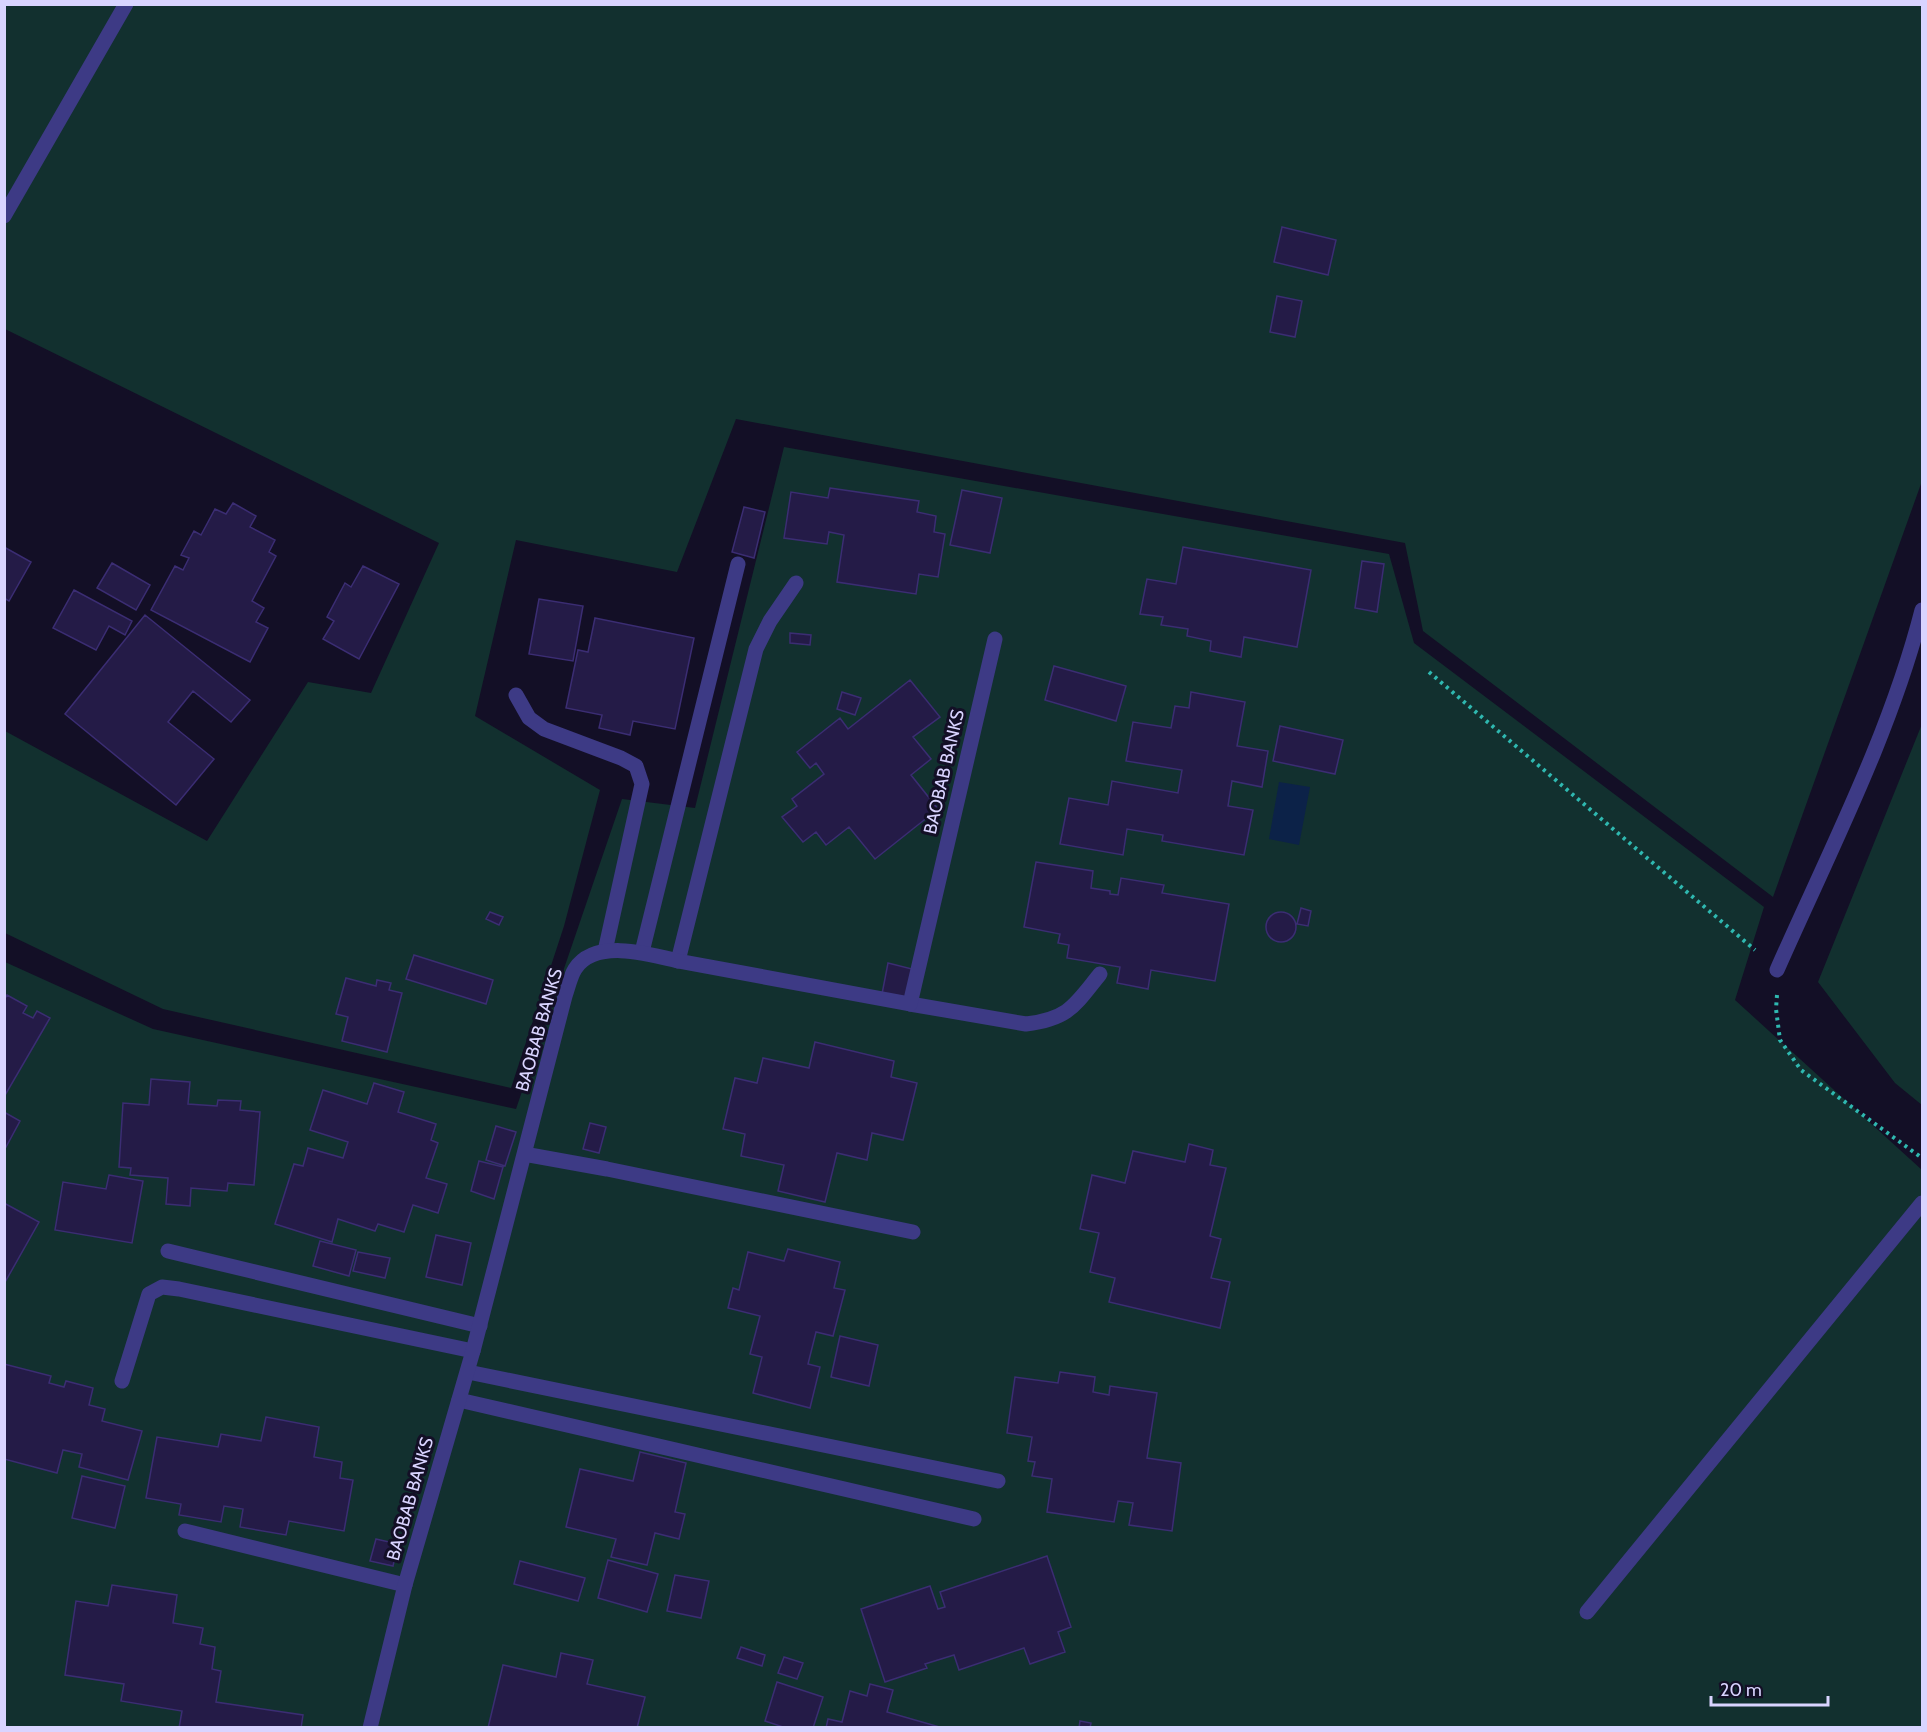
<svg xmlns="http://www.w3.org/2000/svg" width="1927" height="1732" font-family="Cabin,sans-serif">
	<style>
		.green { fill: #12302f }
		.water { fill: #0c2248 }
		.building { fill: #241b47; stroke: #3b2d73; stroke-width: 1.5 }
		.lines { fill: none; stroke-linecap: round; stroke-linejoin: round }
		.path { stroke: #2fb8b0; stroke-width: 4; stroke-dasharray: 3 4.5; stroke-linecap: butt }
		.service { stroke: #3d3a85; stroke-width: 15 }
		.minor { stroke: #3d3a85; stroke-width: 15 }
		.labels { text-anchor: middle; stroke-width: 6; stroke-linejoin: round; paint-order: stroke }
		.street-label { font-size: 18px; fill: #d9d4ff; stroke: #130f26 }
	</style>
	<rect width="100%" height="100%" fill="#130f26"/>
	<path class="green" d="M 5,5 L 1922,5 L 1922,481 L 1773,897 L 1423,631 L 1405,543 L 736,419 L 677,572 L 516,540 L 475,716 L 600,790 L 564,926 L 511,1088 L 163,1009 L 5,933 L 5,731 L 207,841 L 308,682 L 371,693 L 439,543 L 5,329 Z
		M 784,447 L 1389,554 L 1414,643 L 1764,907 L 1735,1000 L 1922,1170 L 1922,1727 L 5,1728 L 5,962 L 153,1029 L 516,1109 L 622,799 L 695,808 Z
		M 1922,724 L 1922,1105 L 1895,1083 L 1818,982 Z"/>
	<path class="water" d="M 1279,782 L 1310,787 L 1299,845 L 1269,839 Z"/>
	<path class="building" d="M 1282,227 L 1336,240 L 1328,275 L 1274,262 Z
		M 1277,296 L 1302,301 L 1295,337 L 1270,332 Z
		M 830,488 L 919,501 L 917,512 L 936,516 L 934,532 L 945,534 L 938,577 L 919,574 L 916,594 L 837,582 L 844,535 L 829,532 L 827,544 L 784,538 L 791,492 L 828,498 Z
		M 962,490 L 1002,498 L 990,553 L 950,545 Z
		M 233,503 L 256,516 L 250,527 L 275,540 L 269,552 L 276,556 L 252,601 L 264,608 L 256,622 L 268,628 L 250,662 L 151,610 L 175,566 L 183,570 L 189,558 L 181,555 L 194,531 L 201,535 L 215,509 L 226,514 Z
		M 744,507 L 765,512 L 754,558 L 732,552 Z
		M 4,547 L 31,562 L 9,601 L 4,598 Z
		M 1183,547 L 1311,570 L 1297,647 L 1244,637 L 1241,657 L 1210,651 L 1211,641 L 1187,636 L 1188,629 L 1161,625 L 1163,617 L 1140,614 L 1147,579 L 1176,584 Z
		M 1362,561 L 1384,564 L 1377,612 L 1355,608 Z
		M 112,563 L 150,585 L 136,610 L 97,588 Z
		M 363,566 L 399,584 L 359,659 L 323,639 L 334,621 L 327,617 L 345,583 L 351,587 Z
		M 74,590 L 132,621 L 125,635 L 109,626 L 96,650 L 53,628 Z
		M 539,599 L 583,606 L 573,661 L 529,654 Z
		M 145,615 L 250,700 L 231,722 L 193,691 L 168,722 L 214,759 L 176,805 L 65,714 Z
		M 595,618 L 694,638 L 675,729 L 633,721 L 630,735 L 599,728 L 602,715 L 566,708 L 578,650 L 588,652 Z
		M 790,633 L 811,635 L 810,645 L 790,643 Z
		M 1054,666 L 1126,686 L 1116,721 L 1045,700 Z
		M 910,680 L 940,717 L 913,737 L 931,759 L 911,775 L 938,809 L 875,859 L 849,827 L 826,845 L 816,832 L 803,842 L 782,817 L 797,806 L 792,799 L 824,774 L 816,763 L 810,768 L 797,752 L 840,718 L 848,729 Z
		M 842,692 L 861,698 L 855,715 L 837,709 Z
		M 1191,692 L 1245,702 L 1237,746 L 1268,751 L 1262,787 L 1232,781 L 1228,806 L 1253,810 L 1244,855 L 1162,841 L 1163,835 L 1127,829 L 1123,855 L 1060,844 L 1069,798 L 1108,805 L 1112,781 L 1178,793 L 1182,770 L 1126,761 L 1133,722 L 1171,728 L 1175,706 L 1189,708 Z
		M 1280,726 L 1343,740 L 1335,774 L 1273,761 Z
		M 1036,862 L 1093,871 L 1091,888 L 1110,891 L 1110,894 L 1118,895 L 1121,878 L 1164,885 L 1162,893 L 1229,904 L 1215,981 L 1151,970 L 1148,989 L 1117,983 L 1120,967 L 1067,958 L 1069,945 L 1058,943 L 1060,934 L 1024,927 Z
		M 1301,908 L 1311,911 L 1308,926 L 1297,924 Z
		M1266 927a15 15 0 1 1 30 0a15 15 0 1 1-30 0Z
		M 490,912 L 503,917 L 499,925 L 486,919 Z
		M 414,955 L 493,980 L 486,1004 L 406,979 Z
		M 888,963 L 912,969 L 906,999 L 882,994 Z
		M 346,978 L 376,986 L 377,980 L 391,983 L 389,990 L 402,993 L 387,1052 L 342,1041 L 348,1017 L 336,1014 Z
		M 7,995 L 27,1006 L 23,1013 L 33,1018 L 37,1011 L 50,1018 L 4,1097 L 4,1000 Z
		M 815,1042 L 894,1061 L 891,1077 L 917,1083 L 903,1140 L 872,1133 L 867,1160 L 837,1153 L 825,1202 L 778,1191 L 784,1165 L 741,1156 L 745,1134 L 723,1129 L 735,1078 L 757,1083 L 763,1058 L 809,1068 Z
		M 151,1079 L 190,1082 L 188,1104 L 217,1106 L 218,1100 L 241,1101 L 240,1110 L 260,1112 L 254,1185 L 228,1183 L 227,1191 L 191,1188 L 190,1206 L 166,1204 L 168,1178 L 130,1175 L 131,1168 L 119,1167 L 123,1103 L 149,1105 Z
		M 374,1083 L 404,1092 L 398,1112 L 436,1124 L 431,1140 L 438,1143 L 426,1178 L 447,1184 L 438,1213 L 413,1205 L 404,1232 L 378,1224 L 375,1231 L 338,1219 L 332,1242 L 275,1224 L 294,1164 L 303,1166 L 308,1148 L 343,1158 L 348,1142 L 310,1130 L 323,1090 L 367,1104 Z
		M 4,1112 L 20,1121 L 6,1147 L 4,1146 Z
		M 590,1123 L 606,1127 L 599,1153 L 583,1149 Z
		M 496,1126 L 516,1132 L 505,1166 L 486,1160 Z
		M 1189,1144 L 1213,1150 L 1210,1165 L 1226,1168 L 1210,1236 L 1221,1239 L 1211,1278 L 1230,1282 L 1220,1328 L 1109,1302 L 1115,1278 L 1090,1272 L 1099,1233 L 1080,1229 L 1092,1175 L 1125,1183 L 1133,1151 L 1185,1162 Z
		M 479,1161 L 503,1167 L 494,1199 L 471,1191 Z
		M 109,1175 L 143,1181 L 132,1243 L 55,1230 L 63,1182 L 106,1189 Z
		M 4,1203 L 39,1222 L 4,1284 Z
		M 436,1235 L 471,1243 L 462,1285 L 426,1277 Z
		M 320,1241 L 356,1250 L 349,1276 L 313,1266 Z
		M 788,1249 L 840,1262 L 834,1288 L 845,1290 L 833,1336 L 816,1332 L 808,1364 L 820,1367 L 810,1408 L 753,1393 L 762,1357 L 750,1354 L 760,1316 L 728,1308 L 733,1288 L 739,1290 L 748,1252 L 784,1261 Z
		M 358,1252 L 390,1258 L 385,1278 L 353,1271 Z
		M 840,1336 L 878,1345 L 869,1386 L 831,1377 Z
		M 4,1364 L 51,1376 L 49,1383 L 64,1387 L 66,1381 L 93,1388 L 89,1405 L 105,1409 L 102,1421 L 142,1431 L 128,1480 L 79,1467 L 82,1454 L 63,1450 L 57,1473 L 4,1459 Z
		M 1060,1372 L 1095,1377 L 1093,1392 L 1109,1395 L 1110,1386 L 1157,1393 L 1147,1458 L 1181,1463 L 1172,1531 L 1129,1525 L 1133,1503 L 1118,1501 L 1114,1522 L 1047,1512 L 1052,1479 L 1032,1476 L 1035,1462 L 1028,1461 L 1032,1437 L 1007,1433 L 1015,1377 L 1058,1383 Z
		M 266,1417 L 319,1427 L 314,1457 L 342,1462 L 340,1478 L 353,1480 L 344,1531 L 289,1521 L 286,1535 L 240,1527 L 243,1509 L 224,1506 L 221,1522 L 179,1515 L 181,1504 L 146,1498 L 157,1437 L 218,1447 L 221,1434 L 261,1441 Z
		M 640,1452 L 686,1463 L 675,1512 L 685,1514 L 679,1539 L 655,1533 L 647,1565 L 611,1557 L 616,1539 L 566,1527 L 580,1469 L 633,1481 Z
		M 82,1476 L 125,1486 L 115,1528 L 72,1518 Z
		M 376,1539 L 398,1544 L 393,1566 L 370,1561 Z
		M 1047,1556 L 1071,1627 L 1058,1632 L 1065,1652 L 1030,1664 L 1024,1648 L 959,1670 L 954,1655 L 925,1664 L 927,1668 L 885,1682 L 861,1609 L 930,1586 L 938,1609 L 945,1607 L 940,1592 Z
		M 608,1560 L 658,1574 L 647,1612 L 598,1598 Z
		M 520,1561 L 585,1578 L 578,1601 L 514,1584 Z
		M 675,1575 L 709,1581 L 701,1618 L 667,1611 Z
		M 112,1585 L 177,1595 L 173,1623 L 203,1628 L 200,1644 L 215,1647 L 212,1669 L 221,1671 L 216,1702 L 303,1715 L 301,1728 L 179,1728 L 182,1711 L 121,1701 L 124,1684 L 65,1675 L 76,1601 L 108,1606 Z
		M 741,1647 L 765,1655 L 762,1666 L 737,1658 Z
		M 561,1653 L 593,1660 L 587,1684 L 645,1697 L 637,1728 L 488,1728 L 503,1665 L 556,1677 Z
		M 784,1657 L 803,1663 L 797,1679 L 778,1673 Z
		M 777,1682 L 823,1697 L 813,1728 L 786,1728 L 765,1721 Z
		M 870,1684 L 893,1690 L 887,1712 L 943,1728 L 826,1728 L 828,1719 L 842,1722 L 850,1691 L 867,1696 Z
		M 1080,1721 L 1091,1723 L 1090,1728 L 1079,1728 Z"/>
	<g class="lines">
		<path class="path" d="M 1429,672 L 1755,950
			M 1777,995 L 1776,1009 L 1780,1040 L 1801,1070 L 1922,1158"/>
		<path class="service" d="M 516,695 L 529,718 L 544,729 L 621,758 L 636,766 L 642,784 L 605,951
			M 642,952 L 738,564
			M 678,961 L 756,649 L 770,621 L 796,583
			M 1777,970 C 1829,852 1890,735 1922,610
			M 910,1004 L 1026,1024 C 1069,1019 1075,1005 1100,974
			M 168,1251 L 480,1326
			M 468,1372 L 998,1481
			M 122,1381 L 149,1294 L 162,1287 L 179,1289 L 473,1351
			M 459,1400 L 974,1519
			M 185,1531 L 405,1585
			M 1587,1612 L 1922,1203"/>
		<path class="minor" d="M 4,216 L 126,4
			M 524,1154 L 607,1169 L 913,1232
			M 370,1728 L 405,1585 L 473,1351 L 565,996 C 568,988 570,977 575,969 C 595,938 650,954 678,961 L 910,1004 L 995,639"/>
	</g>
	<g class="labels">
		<g class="street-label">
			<text transform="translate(944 772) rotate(-77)" y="6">BAOBAB BANKS</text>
			<text transform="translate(539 1030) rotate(-74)" y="6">BAOBAB BANKS</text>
			<text transform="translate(410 1499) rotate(-74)" y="6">BAOBAB BANKS</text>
		</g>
	</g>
	<rect width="1927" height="1732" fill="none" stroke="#d9d4ff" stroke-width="12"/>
	<path d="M1711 1696v9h117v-9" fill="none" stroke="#d9d4ff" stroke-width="3"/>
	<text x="1720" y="1696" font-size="18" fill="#d9d4ff" stroke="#130f26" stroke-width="4.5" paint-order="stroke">20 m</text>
</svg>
